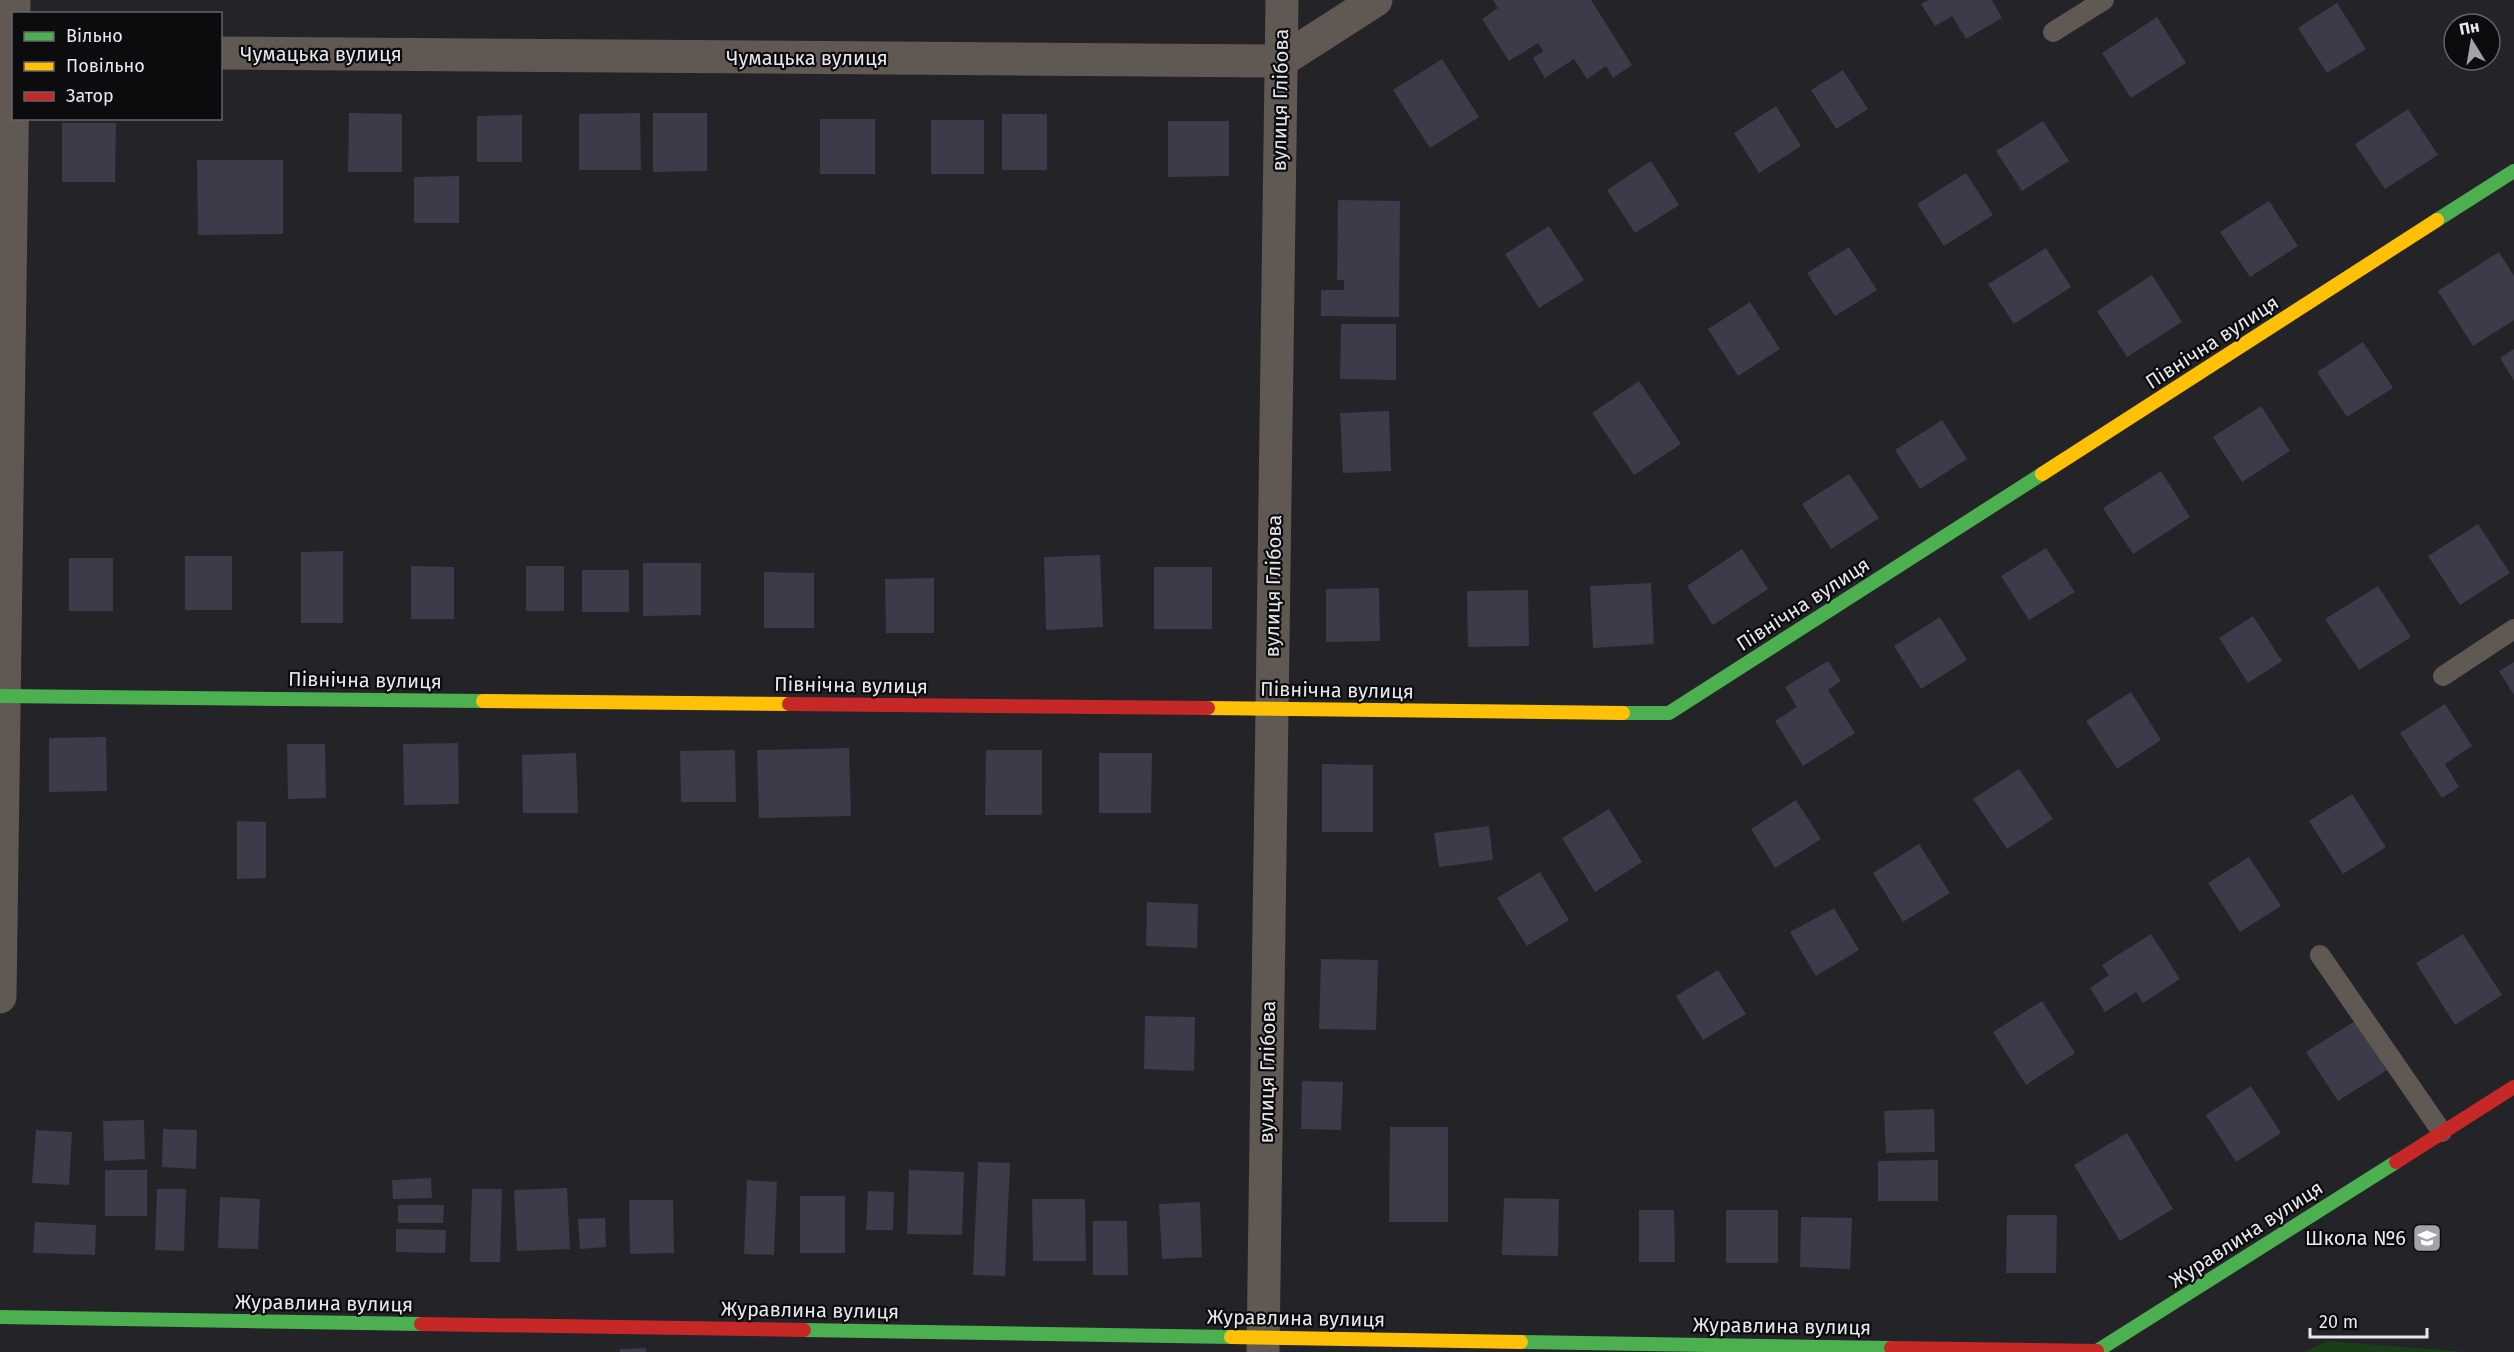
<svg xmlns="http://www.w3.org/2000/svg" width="2514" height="1352" font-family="'Fira Sans',sans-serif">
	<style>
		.pitch { fill: #193e19 }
		.building { fill: #3d3a4a }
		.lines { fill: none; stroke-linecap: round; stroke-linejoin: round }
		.lane { stroke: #605853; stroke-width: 20 }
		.street { stroke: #605853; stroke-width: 33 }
		.fast { stroke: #4caf50; stroke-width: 14 }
		.slow { stroke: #ffc107; stroke-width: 14 }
		.jam { stroke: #c62828; stroke-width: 14 }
		.labels { text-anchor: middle; stroke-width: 4.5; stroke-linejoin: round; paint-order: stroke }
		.street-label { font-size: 20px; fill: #e8e7ec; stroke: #0c0c0f }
		.poi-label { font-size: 20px; fill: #e8e7ec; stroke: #0c0c0f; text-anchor: end }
	</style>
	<rect width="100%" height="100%" fill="#242328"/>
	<path class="pitch" d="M 2328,1341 L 2467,1352 L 2304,1352 Z"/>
	<path class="building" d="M 1493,0 L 1591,0 L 1632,65 L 1613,78 L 1606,66 L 1587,79 L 1574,59 L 1545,78 L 1533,58 L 1543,51 L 1538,43 L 1509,61 L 1482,19 L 1498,8 Z
		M 1928,0 L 1992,0 L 2002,18 L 1966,39 L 1952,16 L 1935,26 L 1921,4 Z
		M 2337,3 L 2366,49 L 2327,73 L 2298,28 Z
		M 2157,17 L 2186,63 L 2131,98 L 2102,53 Z
		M 1442,59 L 1479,117 L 1430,148 L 1393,90 Z
		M 1843,70 L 1868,109 L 1836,129 L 1811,90 Z
		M 1776,106 L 1801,146 L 1759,173 L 1734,133 Z
		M 2408,109 L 2438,155 L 2385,189 L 2355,144 Z
		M 349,113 L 402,114 L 402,172 L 348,172 Z
		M 640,113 L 641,170 L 579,170 L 579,114 Z
		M 653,113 L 707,113 L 707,171 L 653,172 Z
		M 1002,114 L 1047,114 L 1047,170 L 1002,170 Z
		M 522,115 L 522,162 L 477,162 L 477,116 Z
		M 820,119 L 875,119 L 875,174 L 820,174 Z
		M 931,120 L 984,120 L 984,174 L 931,174 Z
		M 1168,121 L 1229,121 L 1229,176 L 1168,177 Z
		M 2043,121 L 2069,161 L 2022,191 L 1996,151 Z
		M 62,123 L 116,123 L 115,182 L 62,182 Z
		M 197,160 L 283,160 L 283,234 L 198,235 Z
		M 1651,161 L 1679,205 L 1635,233 L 1607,190 Z
		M 1966,173 L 1993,215 L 1944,246 L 1917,204 Z
		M 459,176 L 459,223 L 414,223 L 414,177 Z
		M 1338,200 L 1400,201 L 1399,317 L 1321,316 L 1321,290 L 1344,290 L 1344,280 L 1337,280 Z
		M 2269,201 L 2298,246 L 2250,277 L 2220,232 Z
		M 1549,226 L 1584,280 L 1539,308 L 1505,254 Z
		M 1849,247 L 1877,290 L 1835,316 L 1807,273 Z
		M 2046,248 L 2071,287 L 2014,324 L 1988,284 Z
		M 2499,252 L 2514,276 L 2514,320 L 2473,346 L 2438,291 Z
		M 2152,275 L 2182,322 L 2127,357 L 2097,311 Z
		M 1750,302 L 1780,349 L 1738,376 L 1708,329 Z
		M 1341,324 L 1396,324 L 1396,380 L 1340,379 Z
		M 2363,342 L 2393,388 L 2347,417 L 2317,372 Z
		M 2514,349 L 2514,381 L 2500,358 Z
		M 1639,381 L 1681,444 L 1634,475 L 1592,413 Z
		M 2261,406 L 2290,451 L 2242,482 L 2213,437 Z
		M 1389,411 L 1391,471 L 1343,473 L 1340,413 Z
		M 1942,420 L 1967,459 L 1920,489 L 1895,450 Z
		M 2161,471 L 2190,517 L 2133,554 L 2103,508 Z
		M 1849,474 L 1879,518 L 1831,549 L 1802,504 Z
		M 2478,524 L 2510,573 L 2460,605 L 2428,556 Z
		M 2046,548 L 2075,592 L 2029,620 L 2001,576 Z
		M 1742,549 L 1768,589 L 1713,625 L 1687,586 Z
		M 343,551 L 343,623 L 301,623 L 301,552 Z
		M 1100,555 L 1103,627 L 1046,630 L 1044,557 Z
		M 185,556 L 232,556 L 232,610 L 185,610 Z
		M 69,558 L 113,558 L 113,611 L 69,611 Z
		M 643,563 L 701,563 L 701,615 L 643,616 Z
		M 411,566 L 454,567 L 454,619 L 411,619 Z
		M 526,566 L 564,566 L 564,611 L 526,611 Z
		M 1154,567 L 1212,567 L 1212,629 L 1154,629 Z
		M 582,570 L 629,570 L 629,612 L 582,612 Z
		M 764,572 L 814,573 L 814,628 L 764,628 Z
		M 934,578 L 934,633 L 886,633 L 885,579 Z
		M 1651,583 L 1654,644 L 1593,648 L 1590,586 Z
		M 2378,586 L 2411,637 L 2359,670 L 2325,619 Z
		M 1379,588 L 1380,641 L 1326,642 L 1326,589 Z
		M 1528,590 L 1529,646 L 1468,647 L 1467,591 Z
		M 2253,616 L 2282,661 L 2248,683 L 2219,638 Z
		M 1940,617 L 1967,660 L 1921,689 L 1894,646 Z
		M 1828,661 L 1841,681 L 1828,690 L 1855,733 L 1803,766 L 1775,721 L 1797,707 L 1785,687 Z
		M 2514,662 L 2514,695 L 2499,671 Z
		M 2131,692 L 2161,740 L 2117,769 L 2086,721 Z
		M 2445,704 L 2472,746 L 2445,764 L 2459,787 L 2442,798 L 2400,733 Z
		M 106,737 L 107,791 L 49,792 L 49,738 Z
		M 458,743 L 459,804 L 404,805 L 403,744 Z
		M 287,744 L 325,744 L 326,798 L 288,799 Z
		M 849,748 L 851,816 L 759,818 L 757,750 Z
		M 735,750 L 736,802 L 681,802 L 680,751 Z
		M 986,750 L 1042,750 L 1042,815 L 985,815 Z
		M 576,753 L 578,813 L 523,813 L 522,755 Z
		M 1099,753 L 1152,753 L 1151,813 L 1099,813 Z
		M 1322,764 L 1373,765 L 1373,832 L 1322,832 Z
		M 2019,769 L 2053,819 L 2007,849 L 1973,799 Z
		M 2352,794 L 2386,847 L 2343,874 L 2309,821 Z
		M 1796,800 L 1821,839 L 1775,868 L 1751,829 Z
		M 1609,809 L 1642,862 L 1595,892 L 1562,838 Z
		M 237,821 L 266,822 L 266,878 L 237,879 Z
		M 1489,826 L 1493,860 L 1439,867 L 1434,833 Z
		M 1919,844 L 1950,893 L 1903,922 L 1873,873 Z
		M 2249,857 L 2281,906 L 2240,932 L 2208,883 Z
		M 1540,872 L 1569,920 L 1527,946 L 1497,898 Z
		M 1147,902 L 1198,904 L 1197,948 L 1146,946 Z
		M 1834,908 L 1859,950 L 1816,976 L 1790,932 Z
		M 2151,934 L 2180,979 L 2143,1003 L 2136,992 L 2105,1012 L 2090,988 L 2109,975 L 2102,965 Z
		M 2463,934 L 2502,995 L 2455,1025 L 2416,963 Z
		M 1321,959 L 1378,960 L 1376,1030 L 1319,1029 Z
		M 1718,970 L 1746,1014 L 1703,1040 L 1676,996 Z
		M 2042,1001 L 2075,1053 L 2026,1085 L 1993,1032 Z
		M 1145,1016 L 1195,1017 L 1194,1071 L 1144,1069 Z
		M 2355,1021 L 2387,1070 L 2338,1101 L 2306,1052 Z
		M 1302,1081 L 1343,1082 L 1341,1130 L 1301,1129 Z
		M 2251,1086 L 2281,1133 L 2236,1162 L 2206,1115 Z
		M 1934,1109 L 1935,1152 L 1886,1153 L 1884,1111 Z
		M 144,1120 L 145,1159 L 104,1161 L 103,1121 Z
		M 1390,1127 L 1448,1127 L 1448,1222 L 1389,1222 Z
		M 163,1129 L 197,1130 L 196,1169 L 162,1167 Z
		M 36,1130 L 72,1132 L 69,1185 L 32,1183 Z
		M 2127,1133 L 2173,1209 L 2120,1241 L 2074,1165 Z
		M 1938,1160 L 1938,1201 L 1878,1201 L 1878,1161 Z
		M 978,1162 L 1010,1163 L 1005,1276 L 973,1275 Z
		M 105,1170 L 147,1170 L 147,1216 L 105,1216 Z
		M 909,1170 L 964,1172 L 962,1235 L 907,1234 Z
		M 431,1178 L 432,1198 L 393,1199 L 392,1180 Z
		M 747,1180 L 777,1182 L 774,1255 L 744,1254 Z
		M 567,1188 L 570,1249 L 517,1251 L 514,1190 Z
		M 157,1189 L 186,1189 L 184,1251 L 155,1250 Z
		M 472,1189 L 502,1189 L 500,1262 L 470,1262 Z
		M 868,1191 L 894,1192 L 893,1230 L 866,1230 Z
		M 800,1196 L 845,1196 L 845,1253 L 800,1253 Z
		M 220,1197 L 260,1199 L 258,1249 L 218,1248 Z
		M 1504,1198 L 1559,1199 L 1558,1256 L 1502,1255 Z
		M 1032,1199 L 1085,1199 L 1086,1261 L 1033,1261 Z
		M 629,1200 L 673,1200 L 674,1253 L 630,1254 Z
		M 1200,1202 L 1202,1257 L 1162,1259 L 1159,1204 Z
		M 398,1205 L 444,1205 L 443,1223 L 398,1223 Z
		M 1639,1210 L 1674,1210 L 1675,1262 L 1639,1262 Z
		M 1726,1210 L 1778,1210 L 1778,1263 L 1726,1263 Z
		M 2007,1215 L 2057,1215 L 2056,1273 L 2006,1273 Z
		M 1801,1217 L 1852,1218 L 1850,1269 L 1800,1267 Z
		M 605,1218 L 606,1247 L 580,1249 L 578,1219 Z
		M 1093,1221 L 1127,1221 L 1128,1275 L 1093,1275 Z
		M 35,1222 L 96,1225 L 95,1255 L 33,1253 Z
		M 396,1229 L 446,1230 L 445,1253 L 396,1252 Z
		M 646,1348 L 646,1352 L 620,1352 L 620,1349 Z"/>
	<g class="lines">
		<path class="lane" d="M 2053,32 L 2104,0
			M 2443,676 L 2514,629
			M 2320,955 L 2442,1132"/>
		<path class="street" d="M 220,53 L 1281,61 L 1376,0
			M 0,997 L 14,0
			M 1263,1352 L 1282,0"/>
		<path class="fast" d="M 2437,220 L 2514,171
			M 0,696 L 483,701
			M 1623,713 L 1669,713 L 2042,474
			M 0,1317 L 421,1324
			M 804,1330 L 1231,1337
			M 1521,1342 L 1891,1348
			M 2097,1351 L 2396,1162"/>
		<path class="slow" d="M 2042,474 L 2437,220
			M 483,701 L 789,704
			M 1208,708 L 1623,713
			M 1231,1337 L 1521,1342"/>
		<path class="jam" d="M 789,704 L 1208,708
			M 2396,1162 L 2514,1087
			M 421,1324 L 804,1330
			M 1891,1348 L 2097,1351"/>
	</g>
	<defs>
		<g id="school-square" transform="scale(1.5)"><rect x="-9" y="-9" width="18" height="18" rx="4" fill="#a3a2a7" stroke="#0c0c0f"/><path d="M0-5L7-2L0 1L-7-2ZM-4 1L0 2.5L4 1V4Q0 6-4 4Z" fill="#fff"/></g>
	</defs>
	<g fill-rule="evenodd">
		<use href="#school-square" x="2427" y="1238"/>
	</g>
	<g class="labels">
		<g class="street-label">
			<text x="321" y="61">Чумацька вулиця</text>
			<text x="807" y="65">Чумацька вулиця</text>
			<text transform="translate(1280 100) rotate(-89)" y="7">вулиця Глібова</text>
			<text transform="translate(2212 342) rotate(-33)" y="7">Північна вулиця</text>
			<text transform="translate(1273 586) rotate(-89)" y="7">вулиця Глібова</text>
			<text transform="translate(1803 604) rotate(-33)" y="7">Північна вулиця</text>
			<text transform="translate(365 680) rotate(1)" y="7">Північна вулиця</text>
			<text transform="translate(851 685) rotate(1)" y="7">Північна вулиця</text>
			<text transform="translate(1337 690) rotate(1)" y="7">Північна вулиця</text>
			<text transform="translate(1267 1072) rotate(-89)" y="7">вулиця Глібова</text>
			<text transform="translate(2246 1234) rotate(-33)" y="7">Журавлина вулиця</text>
			<text transform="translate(324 1303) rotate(1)" y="7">Журавлина вулиця</text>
			<text transform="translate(810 1310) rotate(1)" y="7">Журавлина вулиця</text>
			<text transform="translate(1296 1318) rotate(1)" y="7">Журавлина вулиця</text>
			<text transform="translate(1782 1326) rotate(1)" y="7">Журавлина вулиця</text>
		</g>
		<g class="poi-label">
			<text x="2406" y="1245">Школа №6</text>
		</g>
	</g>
	<rect x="12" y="12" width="210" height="108" fill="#0c0c0f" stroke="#646467" stroke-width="1.5"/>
	<rect x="24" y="32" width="30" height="9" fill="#4caf50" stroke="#646467" stroke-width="1.5"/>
	<text x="66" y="42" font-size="18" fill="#e8e7ec">Вільно</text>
	<rect x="24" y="62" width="30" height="9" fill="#ffc107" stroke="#646467" stroke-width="1.5"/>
	<text x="66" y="72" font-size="18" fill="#e8e7ec">Повільно</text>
	<rect x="24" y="92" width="30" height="9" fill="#c62828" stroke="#646467" stroke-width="1.5"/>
	<text x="66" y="102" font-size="18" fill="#e8e7ec">Затор</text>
	<g transform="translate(2472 42) rotate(349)"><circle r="28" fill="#0c0c0f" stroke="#646467" stroke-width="1.5"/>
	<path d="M0-4.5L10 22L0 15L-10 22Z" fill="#a3a2a7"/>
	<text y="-9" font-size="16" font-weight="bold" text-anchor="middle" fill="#e8e7ec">Пн</text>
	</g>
	<path d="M2310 1328v9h117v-9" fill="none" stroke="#e8e7ec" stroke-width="3"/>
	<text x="2319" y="1328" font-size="18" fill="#e8e7ec" stroke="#0c0c0f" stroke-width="4.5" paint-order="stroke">20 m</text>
</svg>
